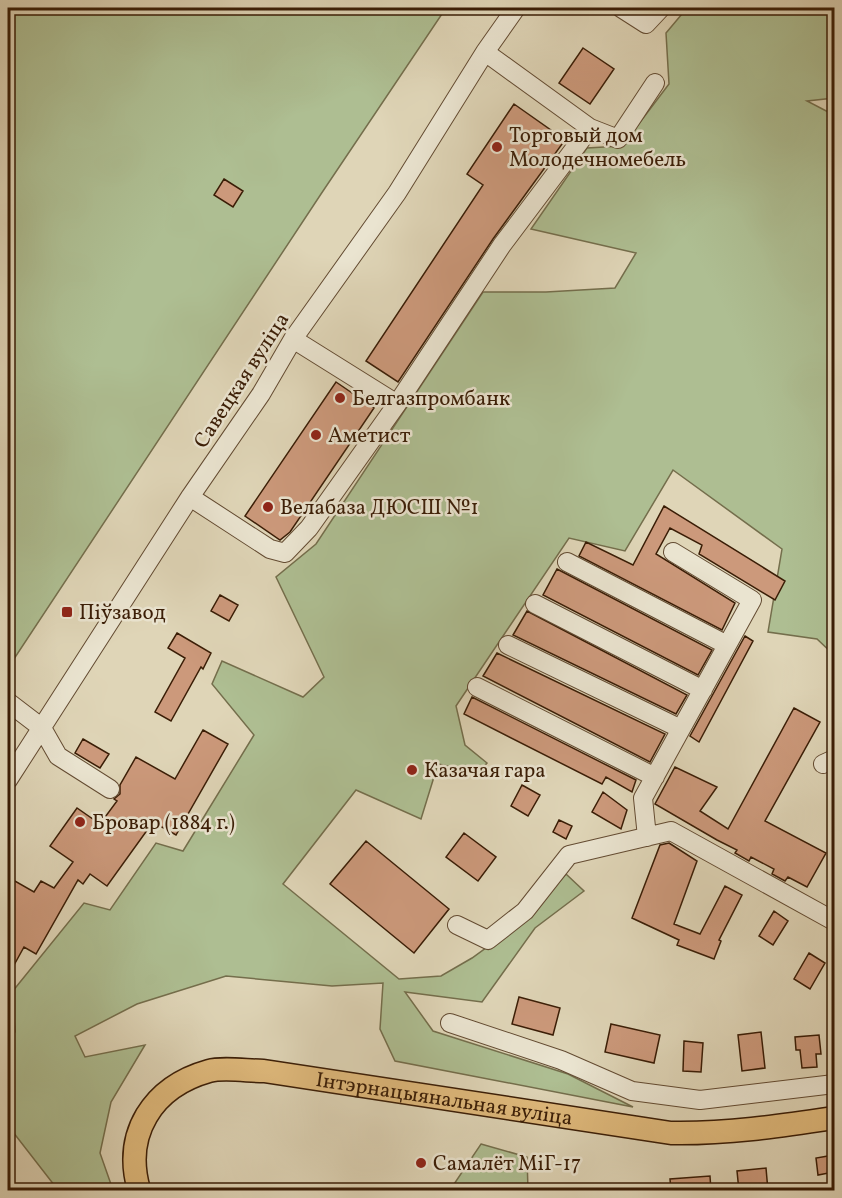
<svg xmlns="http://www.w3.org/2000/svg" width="842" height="1198" font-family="Vollkorn,serif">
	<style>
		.green { fill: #aebe92; stroke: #746e4c; stroke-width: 1.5 }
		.building { fill: #cc997b; stroke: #3a1d06; stroke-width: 1.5 }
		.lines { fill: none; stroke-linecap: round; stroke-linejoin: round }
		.minor-casing { stroke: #634b32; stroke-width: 20 }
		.major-casing { stroke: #3a1d06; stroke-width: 25 }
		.minor { stroke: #eae4d0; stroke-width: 18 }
		.major { stroke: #e0ba7c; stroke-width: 22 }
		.poi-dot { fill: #8f2418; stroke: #eae4d0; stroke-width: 2 }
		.labels { text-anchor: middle; stroke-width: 5; stroke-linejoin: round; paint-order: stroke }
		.poi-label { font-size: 21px; fill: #3a1d06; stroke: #eae4d0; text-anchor: start }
		.street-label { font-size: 21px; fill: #3a1d06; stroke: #eae4d0 }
	</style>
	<rect width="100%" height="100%" fill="#dfd5b7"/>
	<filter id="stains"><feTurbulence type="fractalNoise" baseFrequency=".00333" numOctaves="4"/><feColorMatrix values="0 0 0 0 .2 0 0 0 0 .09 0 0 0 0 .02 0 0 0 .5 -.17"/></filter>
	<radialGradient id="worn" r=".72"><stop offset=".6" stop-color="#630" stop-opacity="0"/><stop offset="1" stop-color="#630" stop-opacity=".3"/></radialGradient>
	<path class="green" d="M 8,8 L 446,8 L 321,194 L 8,668 Z
		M 687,8 L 834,8 L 834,98 L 807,101 L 834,115 L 834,655 L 817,639 L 768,632 L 782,549 L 673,470 L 625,551 L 569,538 L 456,706 L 465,745 L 487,763 L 478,773 L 438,764 L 421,819 L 356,790 L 283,884 L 399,979 L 441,976 L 472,958 L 527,918 L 566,874 L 584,891 L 535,928 L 482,1002 L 405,992 L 433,1031 L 568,1074 L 633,1107 L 395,1061 L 380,1029 L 383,983 L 332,986 L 226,976 L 137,1004 L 75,1036 L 85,1057 L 145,1045 L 111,1102 L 100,1153 L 113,1190 L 58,1190 L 13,1132 L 8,1132 L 8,1039 L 15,1032 L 12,992 L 84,903 L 110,910 L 156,843 L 183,851 L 254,735 L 212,684 L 222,661 L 303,697 L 324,677 L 276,577 L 316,544 L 483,292 L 546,292 L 615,288 L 636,253 L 531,229 L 587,148 L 622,146 L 669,84 L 666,33 Z
		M 481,1144 L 527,1157 L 528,1190 L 450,1190 Z"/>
	<path class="building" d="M 583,48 L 614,69 L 590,104 L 559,83 Z
		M 514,104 L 565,140 L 493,239 L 398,382 L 366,361 L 483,185 L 467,174 Z
		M 224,179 L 243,191 L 233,207 L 214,195 Z
		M 336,382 L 374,408 L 290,532 L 280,540 L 245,516 Z
		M 664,506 L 785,581 L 775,600 L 699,554 L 702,545 L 670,528 L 656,554 L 735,603 L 722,630 L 579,556 L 586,542 L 633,565 Z
		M 557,569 L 712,650 L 698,675 L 543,595 Z
		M 220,595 L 238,605 L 229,621 L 211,611 Z
		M 527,611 L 687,695 L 676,714 L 513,635 Z
		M 177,633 L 211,653 L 203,669 L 201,667 L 171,721 L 155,712 L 185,658 L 168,648 Z
		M 745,636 L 753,641 L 699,742 L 690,736 Z
		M 497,653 L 665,734 L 650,762 L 483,676 Z
		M 472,697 L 636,780 L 632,792 L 606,777 L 602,784 L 464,714 Z
		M 794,708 L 820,722 L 765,821 L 826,853 L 807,887 L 788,877 L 785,881 L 772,874 L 774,869 L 751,857 L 749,861 L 735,853 L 737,850 L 717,840 L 655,804 L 675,767 L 717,787 L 700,811 L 728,829 Z
		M 203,730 L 228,744 L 176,835 L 153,822 L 107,886 L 90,874 L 83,884 L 78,880 L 36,954 L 24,947 L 8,976 L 8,877 L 34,892 L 41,881 L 54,888 L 73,862 L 50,846 L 77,808 L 100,824 L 117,801 L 114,799 L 120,794 L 120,785 L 136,757 L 175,779 Z
		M 83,739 L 109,754 L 100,768 L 75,753 Z
		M 522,785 L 540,795 L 528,816 L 511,806 Z
		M 603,792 L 627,810 L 621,829 L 592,812 Z
		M 559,820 L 572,826 L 566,839 L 553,832 Z
		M 464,833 L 496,857 L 478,881 L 446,857 Z
		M 366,841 L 449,909 L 414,953 L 330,884 Z
		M 669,843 L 697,861 L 674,924 L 700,934 L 725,886 L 742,895 L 719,940 L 721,941 L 714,959 L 677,945 L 679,940 L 632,918 L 660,845 Z
		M 774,911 L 788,921 L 773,945 L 759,936 Z
		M 809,953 L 825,963 L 810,989 L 794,979 Z
		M 519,997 L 560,1008 L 553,1035 L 512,1024 Z
		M 611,1024 L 660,1035 L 654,1063 L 605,1052 Z
		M 761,1032 L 765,1068 L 742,1071 L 738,1035 Z
		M 819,1035 L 821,1054 L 816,1054 L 817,1067 L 802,1068 L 800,1050 L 796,1050 L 795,1037 Z
		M 684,1041 L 703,1043 L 701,1072 L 683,1071 Z
		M 834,1155 L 834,1172 L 818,1175 L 816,1158 Z
		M 766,1168 L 768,1191 L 739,1191 L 737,1171 Z
		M 710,1176 L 711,1191 L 671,1191 L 670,1179 Z"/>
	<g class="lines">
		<g class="minor-casing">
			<path id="minor" d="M 621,8 L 646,24 L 661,8
				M 485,52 L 590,128 L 618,139 L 655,83
				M 293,339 L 397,404 L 502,245 L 590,128
				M 190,497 L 270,549 L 285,553 L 309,528 L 397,404
				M 567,562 L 727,645
				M 535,604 L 703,690
				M 508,645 L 681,729
				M 477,687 L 655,777
				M 8,702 L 42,728 L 58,756 L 110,789
				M 823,764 L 834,759
				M 8,780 L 190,497 L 261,394 L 293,339 L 397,193 L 485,52 L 516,8
				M 647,837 L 643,798 L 752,600 L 673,552
				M 457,925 L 488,940 L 525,911 L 569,855 L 671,831 L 834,921
				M 450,1023 L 561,1060 L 632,1091 L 700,1100 L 834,1084"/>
		</g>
		<g class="major-casing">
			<g id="major">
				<path id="s1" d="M 139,1190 C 123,1134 152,1087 209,1071 C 223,1067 248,1071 264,1071 L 671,1133 C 727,1134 780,1126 834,1118"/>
			</g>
		</g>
		<use href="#minor" class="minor"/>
		<use href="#major" class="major"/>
	</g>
	<g class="poi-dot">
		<circle cx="497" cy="147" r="6"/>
		<circle cx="340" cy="398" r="6"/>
		<circle cx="316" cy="435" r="6"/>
		<circle cx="268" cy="507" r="6"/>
		<rect x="61" y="606" width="12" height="12" rx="3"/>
		<circle cx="412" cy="770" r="6"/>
		<circle cx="80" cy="822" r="6"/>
		<circle cx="421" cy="1163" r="6"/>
	</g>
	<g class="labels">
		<g class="poi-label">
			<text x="509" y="142">Торговый дом<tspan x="509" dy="24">Молодечномебель</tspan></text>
			<text x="352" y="405">Белгазпромбанк</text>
			<text x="328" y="442">Аметист</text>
			<text x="280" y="514">Велабаза ДЮСШ №1</text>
			<text x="79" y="619">Піўзавод</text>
			<text x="424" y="777">Казачая гара</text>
			<text x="92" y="829">Бровар (1884 г.)</text>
			<text x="433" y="1170">Самалёт МіГ-17</text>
		</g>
		<g class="street-label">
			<text transform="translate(241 380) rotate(-57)" y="7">Савецкая вуліца</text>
			<text dy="7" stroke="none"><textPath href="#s1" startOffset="393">Інтэрнацыянальная вуліца</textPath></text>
		</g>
	</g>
	<rect width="842" height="1198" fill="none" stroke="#dfd5b7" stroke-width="30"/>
	<rect x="9" y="9" width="824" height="1180" fill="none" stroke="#3a1d06" stroke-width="3"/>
	<rect x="15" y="15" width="812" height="1168" fill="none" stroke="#3a1d06" stroke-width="1.5"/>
	<rect width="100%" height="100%" filter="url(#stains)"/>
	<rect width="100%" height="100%" fill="url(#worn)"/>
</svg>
